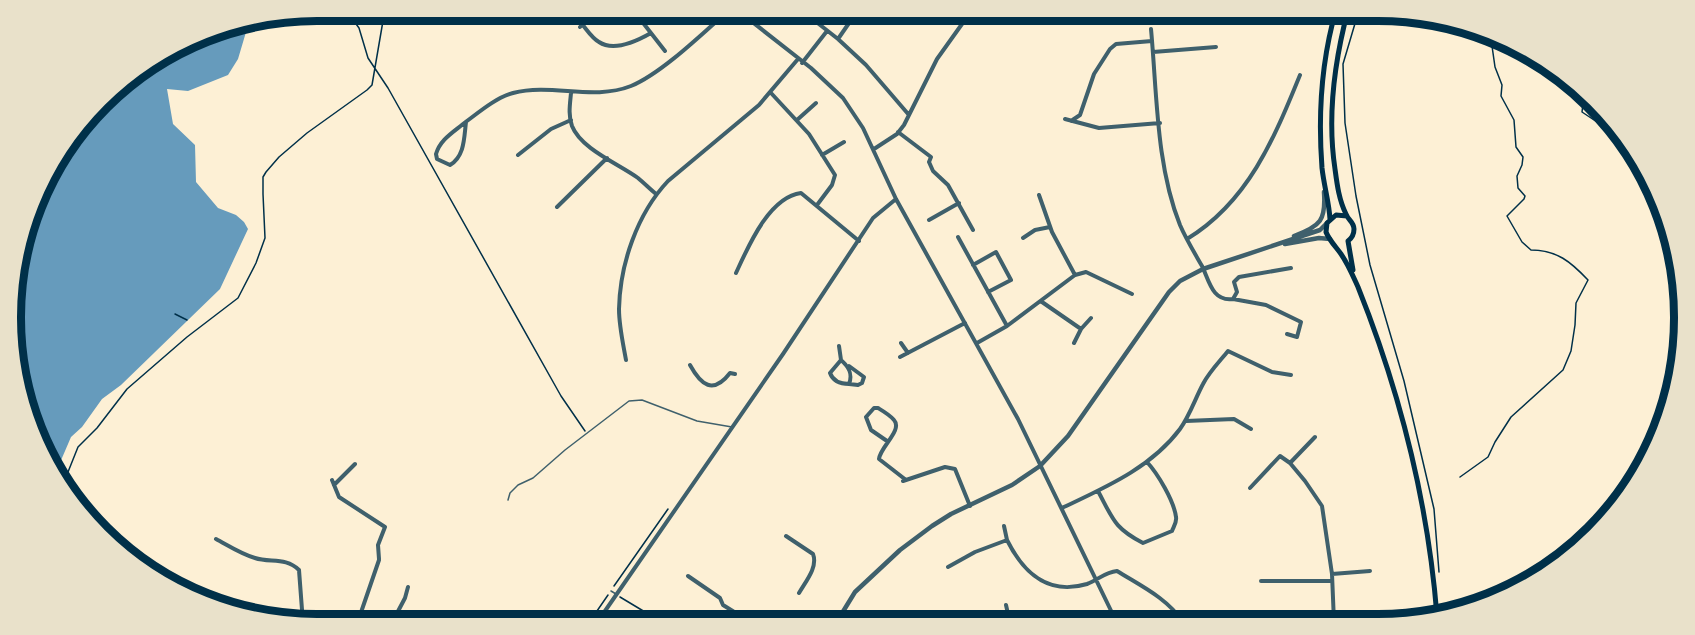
<svg xmlns="http://www.w3.org/2000/svg" width="1695" height="635" font-family="'IBM Plex Sans',sans-serif">
	<style>
		.water { fill: #669bbc }
		.lines { fill: none; stroke-linecap: round; stroke-linejoin: round }
		.path { stroke: #003049; stroke-width: 1.5 }
		.service { stroke: #3f606c; stroke-width: 1.5 }
		.minor { stroke: #3f606c; stroke-width: 4 }
		.tertiary { stroke: #3f606c; stroke-width: 4.5 }
		.secondary { stroke: #003049; stroke-width: 5 }
		.rim { fill: none; stroke: #003049; stroke-width: 8 }
	</style>
	<rect width="100%" height="100%" fill="#fdf0d5"/>
	<path class="water" d="M 249,22 L 238,59 L 228,75 L 188,91 L 167,89 L 173,124 L 195,145 L 196,182 L 218,208 L 236,215 L 244,222 L 248,229 L 220,289 L 121,385 L 102,399 L 82,427 L 71,437 L 56,472 L 16,378 L 13,277 L 51,164 L 115,86 L 218,27 Z"/>
	<g class="lines">
		<path class="path" d="M 346,10 L 359,28 L 368,58 L 388,88 L 561,396 L 585,431
			M 1359,10 L 1343,64 L 1345,123 L 1356,196 L 1370,265 L 1404,381 L 1434,509 L 1439,572
			M 222,31 L 247,27
			M 1584,96 L 1582,112 L 1603,126
			M 175,314 L 187,320
			M 1460,477 L 1488,457 L 1495,442 L 1511,417 L 1563,370 L 1571,351 L 1575,325 L 1576,303 L 1588,280 C 1571,262 1557,250 1531,250 L 1522,242 L 1507,216 L 1524,199 L 1525,196 L 1518,188 L 1517,176 L 1522,165 L 1523,157 L 1516,147 L 1514,120 L 1501,96 L 1502,85 L 1495,67 L 1492,46 L 1487,36
			M 62,487 L 78,447 L 97,428 L 127,389 L 187,337 L 238,298 L 256,263 L 265,238 L 263,194 L 263,177 L 266,172 L 279,157 L 307,133 L 367,90 L 372,85 L 384,15 L 387,10
			M 614,586 L 668,509
			M 620,597 L 665,624
			M 588,624 L 608,595"/>
		<path class="service" d="M 508,500 L 510,493 L 518,485 L 533,478 L 565,450 L 629,401 L 642,400 L 697,421 L 732,427
			M 611,591 L 616,594"/>
		<path class="minor" d="M 633,10 L 665,51
			M 737,10 L 811,68 L 843,98 L 863,128 L 896,199 L 1018,419 L 1117,623
			M 801,10 L 838,39 L 866,65 L 909,115
			M 582,24 C 587,30 592,38 599,42 C 614,52 637,41 651,33
			M 580,27 L 596,10
			M 1151,29 C 1157,93 1156,165 1180,225 C 1186,239 1194,252 1202,266 C 1209,280 1212,302 1233,299 L 1237,292 L 1234,282 L 1239,277 L 1291,268
			M 838,39 L 858,10
			M 1153,52 L 1216,47
			M 802,63 L 827,31
			M 571,93 C 570,104 568,115 572,126 C 581,149 619,164 638,178 C 644,183 650,189 656,194
			M 771,93 L 809,134 L 835,175 L 832,185 L 817,205
			M 1065,119 L 1099,128 L 1160,123
			M 797,120 L 816,103
			M 1071,121 L 1080,115 L 1094,74 L 1110,49 L 1116,44 L 1152,41
			M 466,122 C 464,137 465,156 450,165 L 437,159 L 436,154 C 440,140 452,133 463,124 C 478,113 495,98 513,93 C 552,83 593,101 631,86 C 662,73 703,33 729,10
			M 898,132 L 931,157 L 929,162 L 933,171 L 948,185 L 973,230
			M 874,149 L 897,134 L 904,125 L 937,59 L 972,10
			M 518,155 L 551,129 L 571,120
			M 822,155 L 844,142
			M 557,207 L 607,158
			M 929,220 L 959,203
			M 958,237 L 1007,326
			M 1023,238 L 1035,230 L 1050,227
			M 1187,239 C 1248,202 1274,139 1300,75
			M 973,265 L 996,252 L 1011,280 L 988,292
			M 736,273 C 748,247 769,197 801,193 L 859,241
			M 1075,275 L 1086,272 L 1132,294
			M 1233,299 L 1266,305 L 1301,322 L 1297,337 L 1287,334
			M 1042,302 L 1081,329
			M 901,343 L 908,353
			M 977,343 L 1007,326 L 1075,275 L 1052,232 L 1039,195
			M 1074,343 L 1081,329 L 1091,318
			M 839,346 L 841,360 L 830,373 C 833,381 841,384 849,384 C 853,374 849,367 841,360
			M 900,357 L 965,323
			M 626,360 C 623,343 619,326 619,309 C 620,264 637,214 668,181 L 759,105 L 798,59
			M 690,365 C 701,385 713,395 730,373 L 735,374
			M 849,366 L 864,377 L 862,383 L 858,385 L 849,384
			M 1186,421 L 1234,419 L 1251,429
			M 887,441 L 871,430 L 866,417 L 874,408 L 878,408 C 883,411 890,415 894,420 C 903,430 880,447 879,459 L 906,480
			M 1290,463 L 1315,437
			M 332,480 L 339,497 L 385,527 L 378,545 L 379,559
			M 903,481 L 945,467 L 955,469 L 970,506
			M 334,485 L 355,464
			M 1250,488 L 1280,456 L 1290,463 L 1305,481 L 1322,506 L 1332,574 L 1334,622
			M 1098,491 C 1113,519 1114,528 1143,543 L 1172,531 C 1174,526 1177,522 1176,517 C 1174,501 1158,474 1147,462
			M 1062,508 C 1104,488 1151,468 1180,429 C 1190,415 1195,399 1203,384 C 1209,372 1220,361 1228,351 L 1272,372 L 1291,375
			M 1004,526 L 1007,540
			M 786,536 L 813,554 C 818,567 806,581 799,593
			M 216,539 C 229,546 241,554 255,558 C 270,563 286,557 299,570 L 303,623
			M 116,544 L 118,548
			M 948,567 L 975,552 L 1007,540 C 1023,572 1047,596 1087,584 C 1098,580 1105,572 1117,571 C 1141,586 1167,598 1183,622
			M 1332,574 L 1370,571
			M 688,576 L 720,598 L 723,605 L 752,623
			M 1261,581 L 1332,581
			M 408,587 L 405,598 L 395,617 L 409,624
			M 1006,605 L 1010,623
			M 357,624 L 379,560
			M 596,624 L 783,354 L 873,218 L 896,199"/>
		<path class="tertiary" d="M 1294,236 C 1321,226 1326,220 1324,192
			M 1285,244 L 1319,238 L 1330,239
			M 836,623 L 855,592 L 900,550 L 932,526 L 951,514 L 1012,485 L 1040,466 L 1068,436 L 1169,292 L 1180,281 L 1203,269 L 1320,230 L 1327,223"/>
		<path class="secondary" d="M 1348,10 C 1334,63 1327,116 1335,169 C 1337,184 1339,200 1346,214 C 1348,220 1354,222 1354,229 C 1354,235 1352,238 1348,241 L 1353,270
			M 1347,216 L 1336,215 L 1327,223 L 1326,232 C 1329,240 1336,247 1341,254 C 1348,264 1353,276 1358,287 C 1400,392 1428,503 1437,616
			M 1330,219 C 1329,202 1324,186 1322,168 C 1318,115 1321,62 1336,10"/>
	</g>
	<path d="M0 0H1695V635H0ZM317 21H1378A296 296 0 0 1 1674 317V318A296 296 0 0 1 1378 614H317A296 296 0 0 1 21 318V317A296 296 0 0 1 317 21Z" fill="#e9e1ca" fill-rule="evenodd"/>
	<path class="rim" d="M317 21H1378A296 296 0 0 1 1674 317V318A296 296 0 0 1 1378 614H317A296 296 0 0 1 21 318V317A296 296 0 0 1 317 21Z"/>
</svg>
